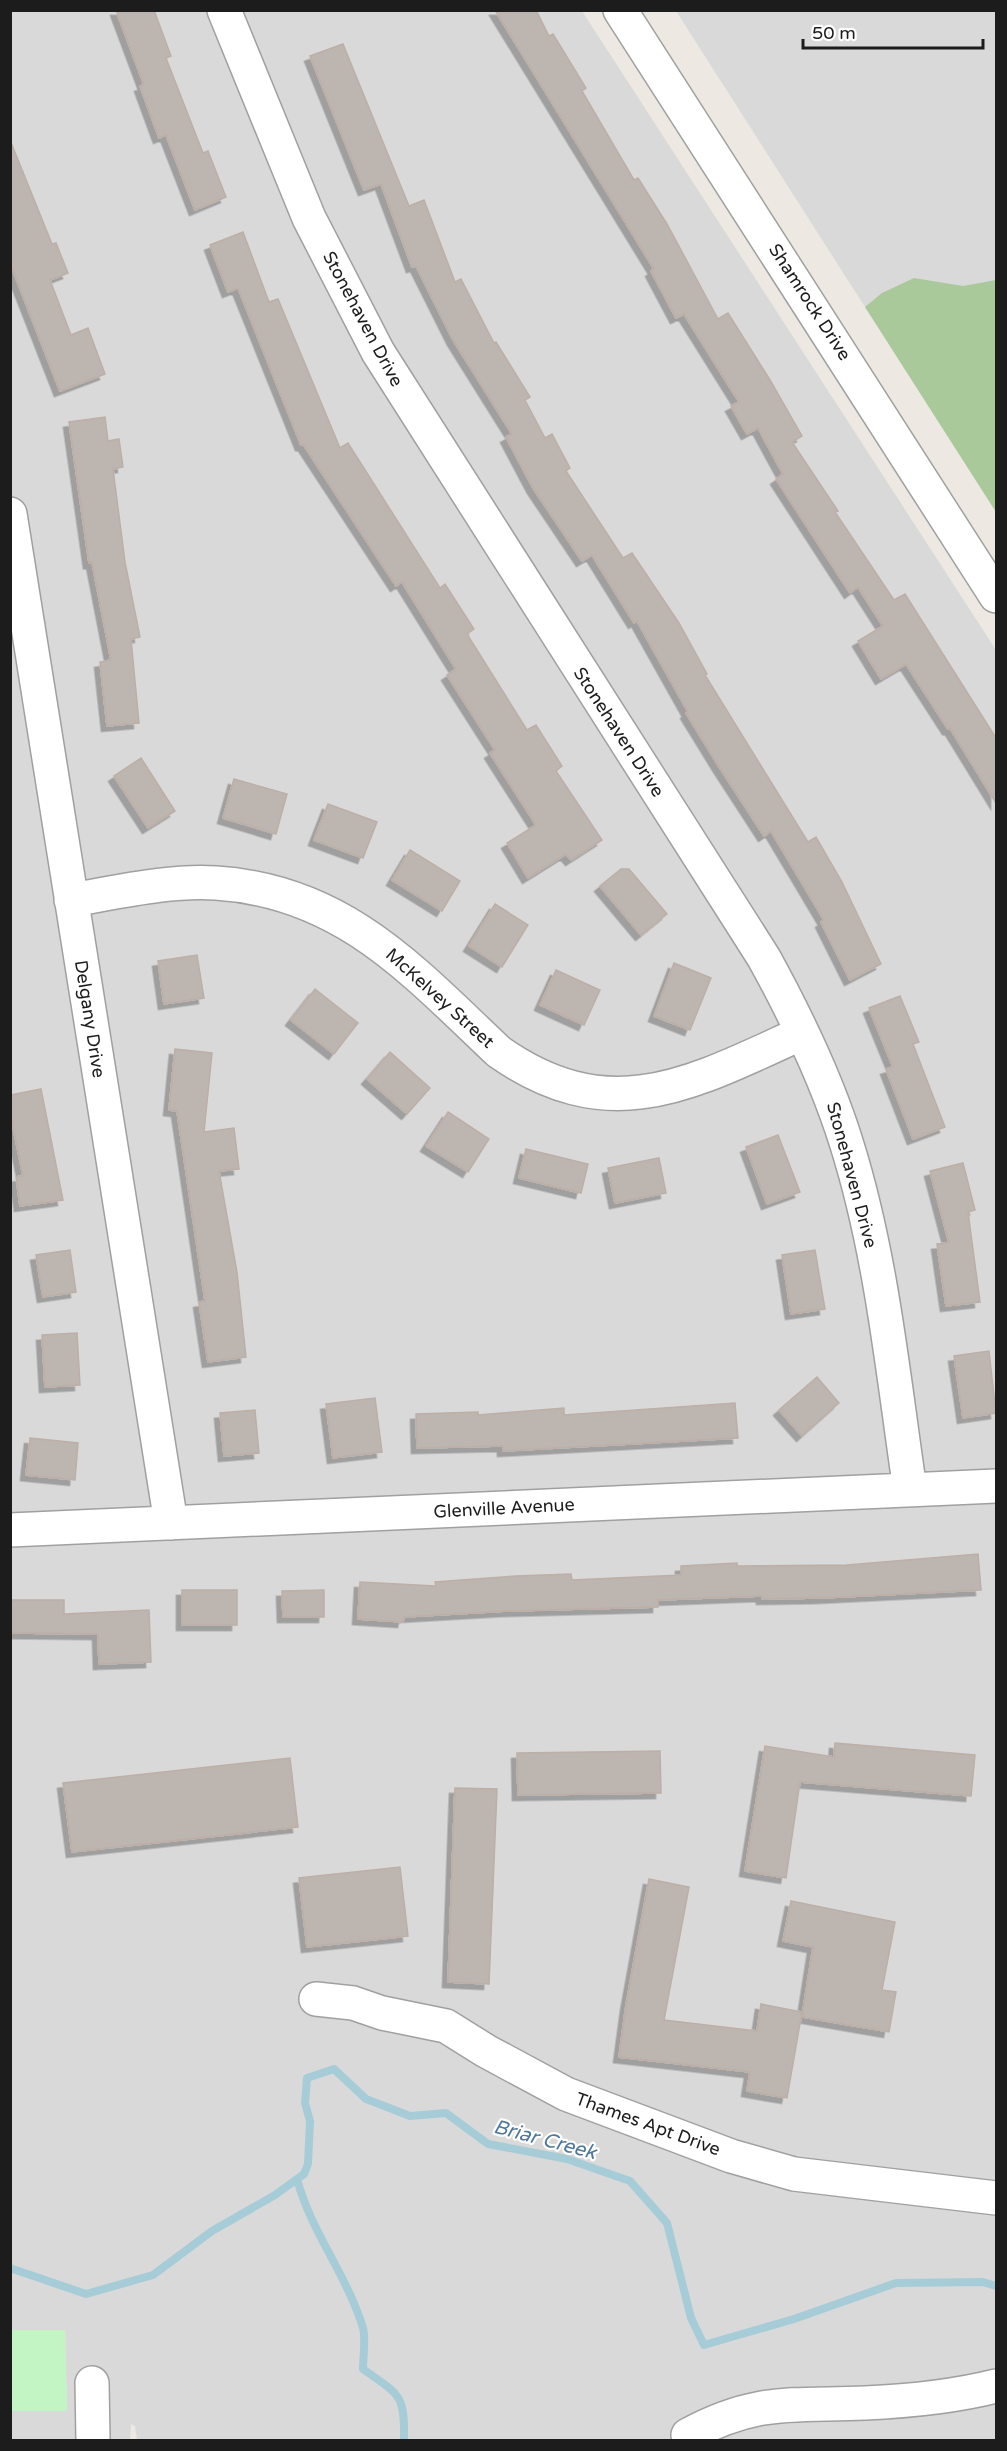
<svg xmlns="http://www.w3.org/2000/svg" width="1007" height="2451" font-family="'Varela Round',sans-serif">
	<style>
		.residential { fill: #dad9d9 }
		.forest { fill: #a9c99a }
		.park { fill: #c2f4c4 }
		.lines { fill: none; stroke-linecap: round; stroke-linejoin: round }
		.stream { stroke: #a6cdd7; stroke-width: 8 }
		.building { fill: #bdb5af; stroke: #bdafa6; stroke-width: 1.5; filter: url(#shadow) }
		.minor-casing { stroke: #a0a0a0; stroke-width: 36 }
		.minor { stroke: #fff; stroke-width: 33 }
		.labels { text-anchor: middle; stroke-width: 4.5; stroke-linejoin: round; paint-order: stroke }
		.street-label { font-size: 18px; fill: #1c1c1c; stroke: #fff }
		.water-label { font-size: 20px; font-style: italic; fill: #4e779c; stroke: #fff }
	</style>
	<defs>
		<filter id="shadow"><feDropShadow dx="-5.5" dy="5.5" stdDeviation="0" flood-color="#0004"/></filter>
	</defs>
	<rect width="100%" height="100%" fill="#ede9e2"/>
	<path class="residential" d="M 11,11 L 582,11 L 996,650 L 996,2440 L 137,2440 L 135,2426 L 131,2424 L 130,2440 L 11,2440 L 11,2411 L 67,2411 L 65,2330 L 11,2330 Z
		M 676,11 L 996,11 L 996,512 L 865,307 Z"/>
	<path class="forest" d="M 914,278 L 963,286 L 996,280 L 996,512 L 865,307 L 882,293 Z"/>
	<path class="park" d="M 11,2330 L 65,2330 L 67,2411 L 11,2411 Z"/>
	<g class="lines">
		<path class="stream" d="M 297,2179 C 311,2232 347,2275 363,2328 C 366,2339 363,2357 363,2369 C 399,2395 405,2393 404,2440
			M 10,2268 L 86,2294 L 153,2275 L 212,2231 L 275,2195 L 304,2174 L 308,2164 L 310,2121 L 305,2103 L 307,2078 L 334,2069 L 366,2099 L 410,2116 L 446,2113 L 488,2144 L 567,2159 L 630,2181 L 667,2223 L 691,2318 L 704,2345 L 794,2319 L 896,2283 L 983,2282 L 996,2286"/>
	</g>
	<path class="building" d="M 116,10 L 154,10 L 171,56 L 166,58 L 203,153 L 208,151 L 226,197 L 195,210 L 166,135 L 159,138 L 140,86 L 144,85 Z
		M 495,10 L 536,10 L 549,36 L 553,34 L 586,88 L 582,91 L 634,180 L 638,178 L 667,224 L 718,319 L 728,313 L 770,380 L 802,436 L 792,442 L 838,511 L 835,512 L 894,600 L 905,594 L 996,738 L 996,803 L 950,728 L 948,729 L 906,664 L 881,679 L 858,641 L 883,626 L 858,587 L 850,593 L 776,479 L 783,474 L 758,428 L 747,434 L 731,406 L 739,402 L 684,314 L 676,318 L 651,271 L 654,269 Z
		M 343,44 L 409,206 L 424,200 L 455,282 L 461,279 L 494,343 L 496,342 L 530,397 L 525,400 L 545,438 L 552,434 L 570,468 L 566,471 L 623,558 L 632,553 L 679,623 L 707,674 L 705,675 L 808,842 L 816,837 L 842,882 L 881,964 L 850,980 L 821,922 L 824,920 L 771,831 L 764,836 L 718,765 L 686,713 L 688,712 L 637,621 L 634,623 L 592,555 L 582,561 L 533,488 L 506,437 L 512,434 L 453,340 L 416,266 L 412,267 L 381,184 L 364,190 L 310,56 Z
		M 10,140 L 52,244 L 56,243 L 68,273 L 50,280 L 71,335 L 88,328 L 105,374 L 60,391 L 10,263 Z
		M 243,232 L 269,302 L 278,299 L 340,448 L 348,443 L 440,588 L 445,584 L 474,629 L 467,634 L 527,730 L 536,725 L 562,766 L 556,771 L 602,840 L 571,860 L 566,854 L 528,878 L 507,843 L 536,825 L 490,753 L 495,750 L 447,675 L 456,669 L 402,582 L 396,586 L 303,444 L 301,445 L 238,288 L 228,292 L 210,245 Z
		M 105,417 L 108,441 L 119,439 L 123,467 L 113,469 L 125,562 L 140,637 L 131,639 L 139,723 L 107,726 L 100,662 L 111,660 L 92,562 L 89,563 L 69,422 Z
		M 141,758 L 175,811 L 148,828 L 114,776 Z
		M 234,779 L 287,794 L 276,834 L 223,818 Z
		M 328,804 L 377,822 L 363,858 L 314,840 Z
		M 410,850 L 460,881 L 442,911 L 392,880 Z
		M 621,869 L 629,869 L 667,914 L 641,935 L 600,886 Z
		M 495,904 L 528,925 L 502,967 L 469,946 Z
		M 197,955 L 204,998 L 164,1004 L 158,961 Z
		M 674,963 L 711,978 L 690,1030 L 654,1016 Z
		M 556,970 L 600,990 L 584,1025 L 540,1005 Z
		M 315,989 L 358,1023 L 334,1054 L 291,1020 Z
		M 900,996 L 919,1042 L 913,1044 L 945,1127 L 913,1139 L 886,1069 L 893,1067 L 869,1008 Z
		M 175,1049 L 212,1053 L 204,1132 L 234,1128 L 239,1169 L 219,1171 L 237,1272 L 246,1357 L 208,1362 L 199,1302 L 205,1301 L 177,1111 L 169,1110 Z
		M 390,1052 L 430,1088 L 407,1114 L 367,1079 Z
		M 41,1089 L 63,1200 L 20,1206 L 16,1177 L 23,1176 L 10,1112 L 10,1095 Z
		M 448,1112 L 489,1139 L 468,1172 L 426,1146 Z
		M 778,1135 L 800,1192 L 767,1204 L 746,1147 Z
		M 526,1149 L 588,1164 L 581,1193 L 519,1178 Z
		M 659,1158 L 666,1193 L 615,1203 L 608,1168 Z
		M 963,1163 L 975,1210 L 968,1212 L 980,1302 L 946,1306 L 937,1244 L 949,1243 L 930,1171 Z
		M 70,1250 L 76,1292 L 43,1297 L 36,1255 Z
		M 815,1250 L 825,1309 L 791,1314 L 782,1255 Z
		M 77,1333 L 80,1385 L 45,1387 L 42,1335 Z
		M 989,1351 L 996,1413 L 963,1418 L 954,1356 Z
		M 817,1377 L 839,1403 L 802,1436 L 779,1410 Z
		M 375,1398 L 382,1452 L 333,1458 L 326,1404 Z
		M 735,1403 L 738,1438 L 503,1451 L 503,1446 L 417,1448 L 416,1414 L 478,1412 L 478,1415 L 564,1408 L 564,1415 Z
		M 255,1410 L 259,1453 L 224,1456 L 220,1413 Z
		M 30,1438 L 78,1443 L 75,1480 L 26,1475 Z
		M 978,1554 L 981,1590 L 821,1598 L 762,1599 L 762,1596 L 658,1600 L 658,1607 L 507,1611 L 404,1617 L 403,1622 L 358,1619 L 360,1582 L 436,1586 L 435,1582 L 516,1576 L 571,1574 L 572,1580 L 681,1575 L 681,1566 L 737,1563 L 737,1566 L 847,1565 Z
		M 182,1590 L 237,1590 L 237,1625 L 182,1625 Z
		M 324,1590 L 324,1617 L 283,1617 L 282,1591 Z
		M 10,1600 L 64,1600 L 64,1614 L 149,1610 L 151,1662 L 99,1664 L 98,1634 L 10,1633 Z
		M 835,1743 L 975,1755 L 971,1796 L 800,1782 L 786,1878 L 745,1871 L 765,1746 L 834,1757 Z
		M 660,1751 L 661,1793 L 518,1795 L 517,1753 Z
		M 290,1758 L 298,1827 L 72,1852 L 63,1783 Z
		M 455,1788 L 497,1789 L 489,1984 L 448,1982 Z
		M 400,1867 L 408,1936 L 307,1947 L 299,1878 Z
		M 649,1879 L 689,1887 L 664,2020 L 757,2031 L 761,2004 L 802,2012 L 787,2098 L 747,2091 L 750,2072 L 619,2057 L 626,2005 Z
		M 791,1901 L 895,1922 L 882,1990 L 896,1992 L 889,2032 L 802,2017 L 813,1947 L 783,1941 Z"/>
	<g class="lines">
		<g class="minor-casing">
			<path id="minor" d="M 224,10 L 309,218 L 378,352 L 764,958 C 797,1018 827,1080 847,1145 C 882,1257 893,1375 910,1490
				M 620,10 L 996,596
				M 10,514 L 171,1523
				M 71,900 C 119,892 168,880 216,883 C 343,891 413,971 499,1052 C 611,1130 692,1083 802,1033
				M 10,1530 L 996,1486
				M 316,1999 L 353,2003 L 382,2013 L 446,2026 L 486,2051 L 566,2094 L 731,2156 L 794,2174 L 996,2198
				M 92,2383 L 93,2440
				M 688,2435 C 757,2398 792,2406 865,2403 C 911,2401 952,2397 996,2386"/>
		</g>
		<use href="#minor" class="minor"/>
	</g>
	<g class="labels">
		<g class="street-label">
			<text transform="translate(810 302) rotate(57)" y="6">Shamrock Drive</text>
			<text transform="translate(363 319) rotate(62)" y="6">Stonehaven Drive</text>
			<text transform="translate(619 732) rotate(57)" y="6">Stonehaven Drive</text>
			<text transform="translate(440 998) rotate(42)" y="6">McKelvey Street</text>
			<text transform="translate(90 1019) rotate(81)" y="6">Delgany Drive</text>
			<text transform="translate(852 1175) rotate(75)" y="6">Stonehaven Drive</text>
			<text transform="translate(504 1508) rotate(-3)" y="6">Glenville Avenue</text>
			<text transform="translate(648 2124) rotate(20)" y="6">Thames Apt Drive</text>
		</g>
		<g class="water-label">
			<text transform="translate(545 2139) rotate(15)" y="7">Briar Creek</text>
		</g>
	</g>
	<rect width="1007" height="2451" fill="none" stroke="#1c1c1c" stroke-width="24"/>
	<path d="M803 39v9h180v-9" fill="none" stroke="#1c1c1c" stroke-width="3"/>
	<text x="812" y="39" font-size="18" fill="#1c1c1c" stroke="#ffffff" stroke-width="4.5" paint-order="stroke">50 m</text>
</svg>
